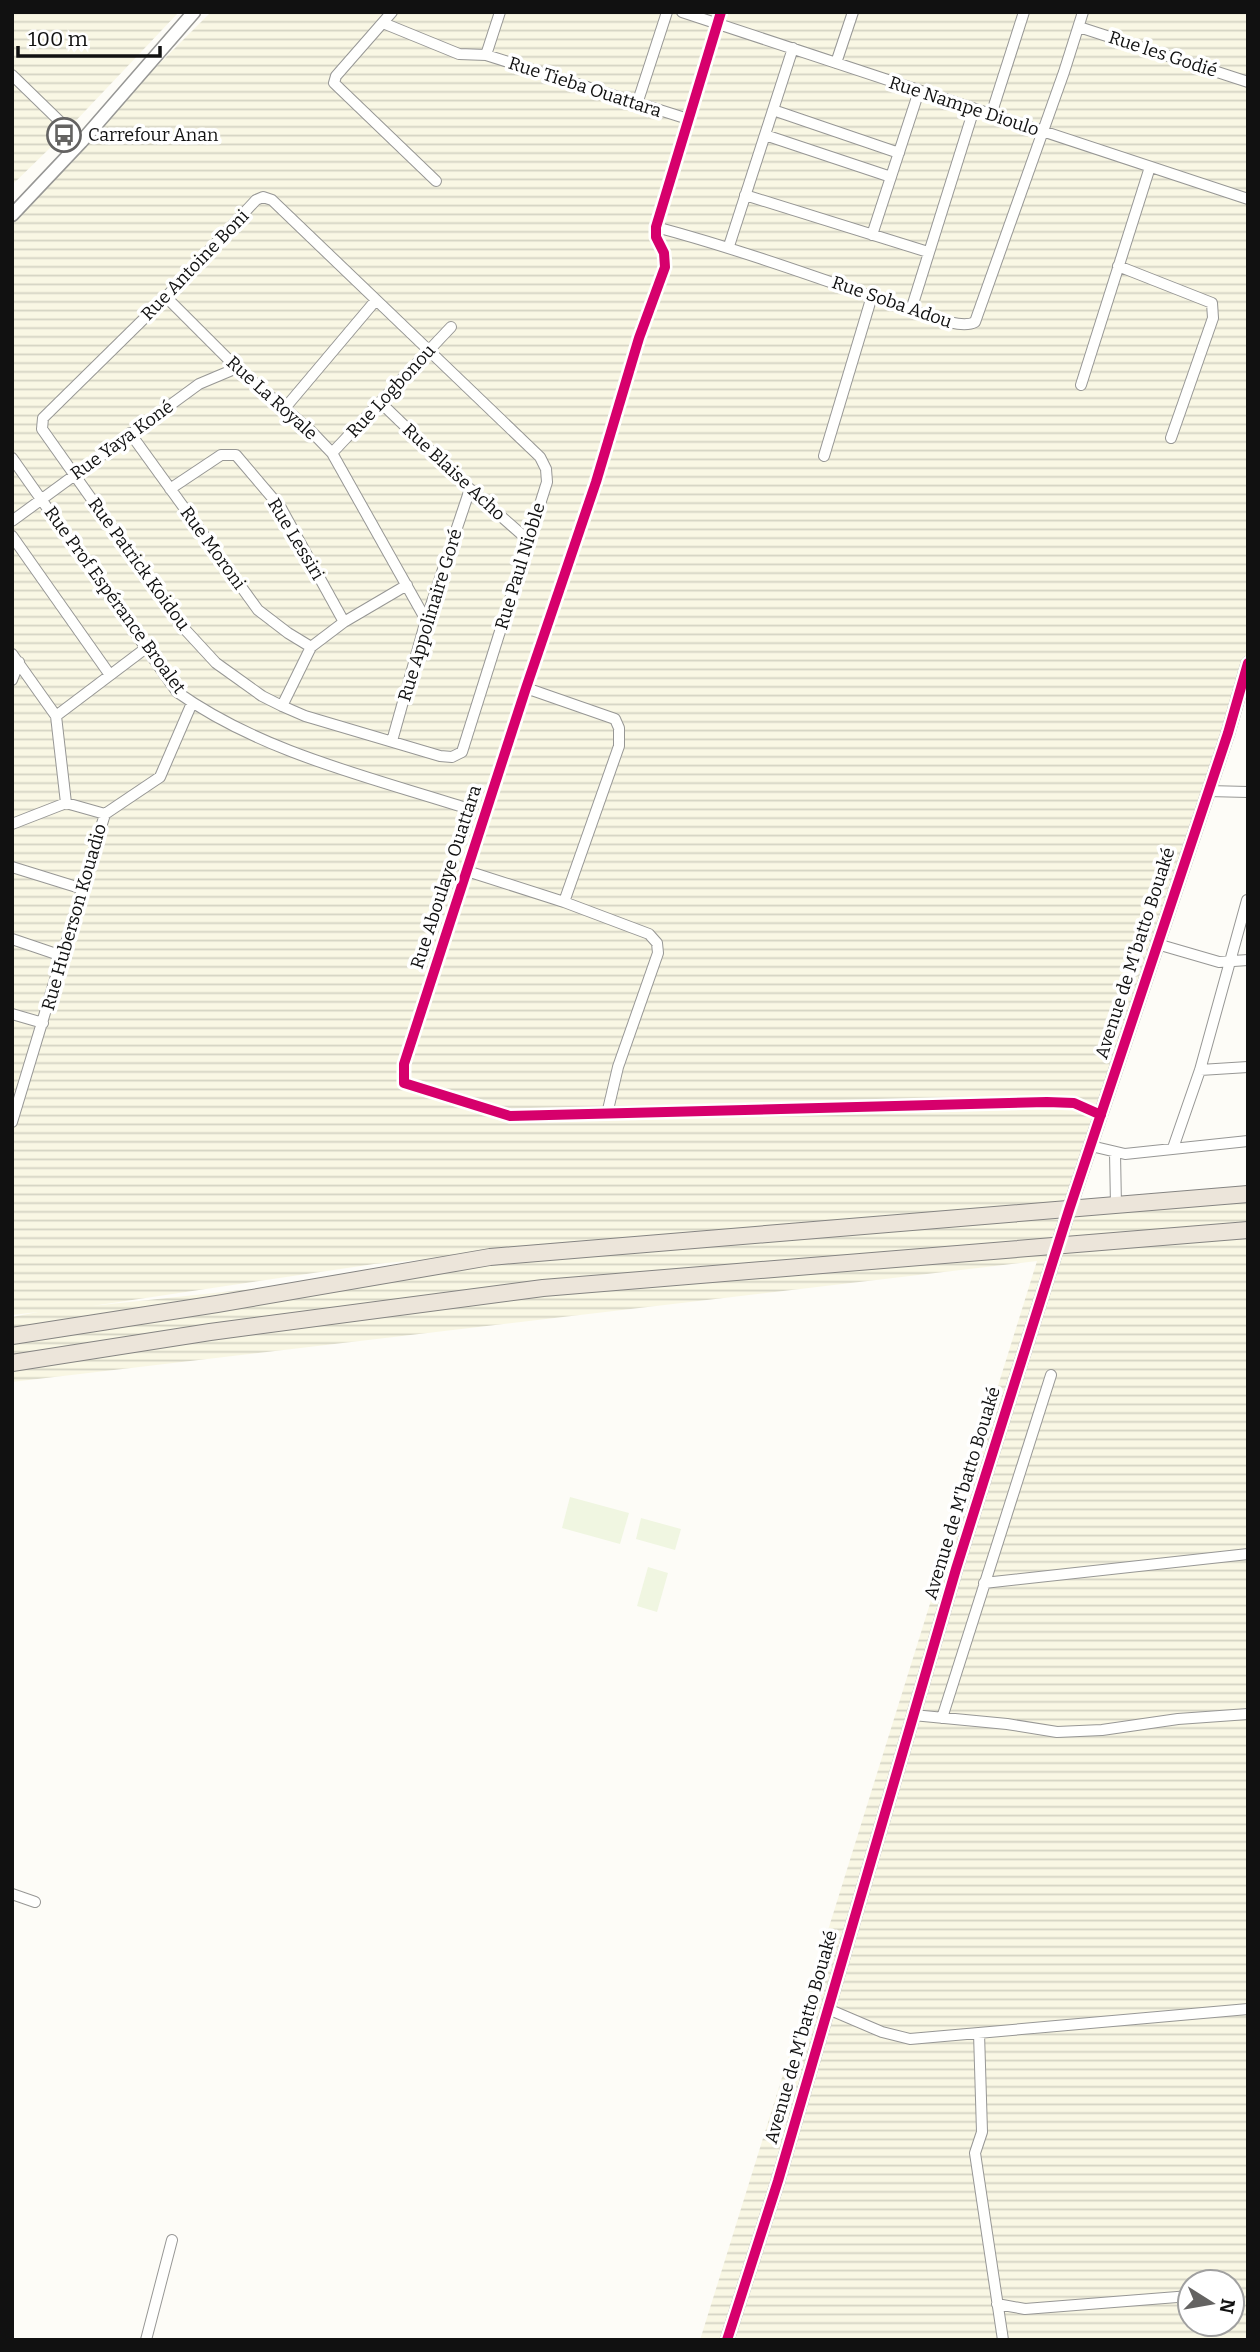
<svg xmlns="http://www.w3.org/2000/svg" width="1260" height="2352" font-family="Bitter,serif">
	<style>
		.farmland { fill: url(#farmland-rules); fill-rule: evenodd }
		.pitch { fill: #f0f6e1 }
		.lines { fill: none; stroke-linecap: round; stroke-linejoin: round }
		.minor-casing { stroke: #979795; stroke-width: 12 }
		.tertiary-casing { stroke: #979795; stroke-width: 15 }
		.trunk-casing { stroke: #858482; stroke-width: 18 }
		.minor { stroke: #fffffe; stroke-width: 10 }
		.tertiary { stroke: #fffffe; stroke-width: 12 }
		.trunk { stroke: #ece5da; stroke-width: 16 }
		.cycleway-casing { stroke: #fff; stroke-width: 15 }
		.cycleway { stroke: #d6006c; stroke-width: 10 }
		.labels { text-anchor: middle; stroke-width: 7; stroke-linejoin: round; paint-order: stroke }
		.street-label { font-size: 18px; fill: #111; stroke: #fff }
		.poi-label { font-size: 18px; fill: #111; stroke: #fff; text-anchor: start }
	</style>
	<defs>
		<pattern id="farmland-rules" width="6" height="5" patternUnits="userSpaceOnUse" patternTransform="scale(1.75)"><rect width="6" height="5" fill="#f9f7e4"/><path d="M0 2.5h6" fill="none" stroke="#d4d3c3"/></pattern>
	</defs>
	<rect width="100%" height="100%" fill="#fdfcf7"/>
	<path class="farmland" d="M 12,12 L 179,12 L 50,148 L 12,185 Z
		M 211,12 L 1248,12 L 1248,681 L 1078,1201 L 1248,1186 L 1248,2340 L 700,2340 L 1037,1261 L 12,1382 L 12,1317 L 38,1312 L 12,1315 L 12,211 ZM 1015,1207 L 1015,1208 L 92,1306 L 374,1264 ZM 1190,2282 L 1232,2282 L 1232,2324 L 1190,2324 Z"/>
	<path class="pitch" d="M 570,1497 L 629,1513 L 620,1544 L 562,1528 Z
		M 641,1518 L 681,1529 L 675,1550 L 636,1539 Z
		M 648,1567 L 668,1573 L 657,1612 L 637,1606 Z"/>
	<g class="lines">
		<g class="minor-casing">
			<path id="minor" d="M 392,12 L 336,76 L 334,83 L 436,181
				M 500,12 L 486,55 L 688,119
				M 682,12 L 1248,199
				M 721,12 L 656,227 L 656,237 L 664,253 L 665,267 L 639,338 L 596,482 L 526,688 L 404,1064 L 404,1083 L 510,1116 L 1047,1102 L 1074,1103 L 1101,1115
				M 383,23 L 459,54 L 486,55
				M 1079,27 L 1248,82
				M 836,63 L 853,12
				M 12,75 L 81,142
				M 637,104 L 667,12
				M 773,110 L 899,153
				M 991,115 L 1024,12
				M 765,135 L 891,177
				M 745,195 L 928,252
				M 263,197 L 272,200 L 540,457 L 546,469 L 547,482 L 462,752 L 452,757 L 440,756 L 305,716 L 282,706 L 262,696 L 216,663 L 180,624 L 42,429 L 43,418 L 166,297 L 256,200 Z
				M 656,227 C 742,250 824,280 908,309 C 925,314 960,330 975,322 L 1064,72 L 1083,12
				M 872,235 L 919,91
				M 729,246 L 793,48
				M 1118,266 L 1212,303 L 1213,318 L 1171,438
				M 166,297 L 237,368 L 310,430 L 332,453 L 426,620
				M 911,310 L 974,109
				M 1081,385 L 1150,167
				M 381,403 L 470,489 L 528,540
				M 285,408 L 376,300
				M 130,433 L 258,610 L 288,633 L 311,647
				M 332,453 L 451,327
				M 824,456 L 872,296
				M 12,458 L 177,692 C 263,753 370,777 469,809
				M 170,489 L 221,455 L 236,455 L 281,508 L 344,622
				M 12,521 L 199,384 L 237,368
				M 12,536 L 110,675
				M 12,654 L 56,716
				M 12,680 L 19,662
				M 526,688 L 615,719 L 619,728 L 619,746 L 564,902 L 649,934 L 657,943 L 658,953 L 618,1067 L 607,1114
				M 282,706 L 311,647 L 344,622 L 407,585
				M 392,741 L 426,620 L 470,489
				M 1208,791 L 1248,792
				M 66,803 L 56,716 L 146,648
				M 12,824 L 66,803 L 105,814
				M 12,867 L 83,889
				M 467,871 L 564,902
				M 12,939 L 62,956
				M 1157,944 L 1219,962 L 1248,960
				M 12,1014 L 43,1023
				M 1200,1070 L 1248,1067
				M 12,1122 L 105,814 L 160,777 L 192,703
				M 1091,1146 L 1125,1154 L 1248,1141
				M 1173,1148 L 1200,1070 L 1247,900
				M 1115,1153 L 1116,1206
				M 984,1583 L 1248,1554
				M 913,1715 L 1007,1724 L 1057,1732 L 1102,1730 L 1178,1719 L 1248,1714
				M 942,1718 L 1051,1375
				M 12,1894 L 35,1902
				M 828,2009 L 882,2032 L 910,2039 L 1248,2009
				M 979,2033 L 982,2132 L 975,2153 L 1003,2340
				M 1232,2293 L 1235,2293
				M 997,2304 L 1025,2309 L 1190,2296
				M 146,2340 L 172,2240"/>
		</g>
		<g class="tertiary-casing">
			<path id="tertiary" d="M 12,215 L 81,142 L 194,12
				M 727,2340 L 778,2181 L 956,1569 L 1069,1210 L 1228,733 L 1248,663"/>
		</g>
		<g class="trunk-casing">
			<path id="trunk" d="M 12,1336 L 217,1304 L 490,1257 L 1248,1194
				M 12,1363 L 210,1332 L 543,1288 L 1248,1230"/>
		</g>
		<use href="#minor" class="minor"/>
		<use href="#tertiary" class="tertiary"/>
		<use href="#trunk" class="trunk"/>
		<g class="cycleway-casing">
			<path id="cycleway" d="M 721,12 L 656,227 L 656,237 L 664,253 L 665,267 L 639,338 L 596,482 L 526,688 L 404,1064 L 404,1083 L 510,1116 L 1047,1102 L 1074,1103 L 1101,1115
				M 727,2340 L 778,2181 L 956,1569 L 1069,1210 L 1228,733 L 1248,663"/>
		</g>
		<use href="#cycleway" class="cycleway"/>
	</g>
	<defs>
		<g id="bus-ring" transform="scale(1.75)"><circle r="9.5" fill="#fff" stroke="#646362" stroke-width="1.5"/><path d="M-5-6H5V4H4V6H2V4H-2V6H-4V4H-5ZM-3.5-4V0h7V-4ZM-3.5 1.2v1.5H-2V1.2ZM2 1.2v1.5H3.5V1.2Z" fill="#646362"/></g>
	</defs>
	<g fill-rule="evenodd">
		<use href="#bus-ring" x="64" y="135"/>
	</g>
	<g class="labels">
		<g class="street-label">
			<text transform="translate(1163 54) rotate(18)" y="6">Rue les Godié</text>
			<text transform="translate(585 87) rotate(18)" y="6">Rue Tieba Ouattara</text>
			<text transform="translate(964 106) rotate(18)" y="6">Rue Nampe Dioulo</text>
			<text transform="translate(195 265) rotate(-46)" y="6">Rue Antoine Boni</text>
			<text transform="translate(892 302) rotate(19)" y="6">Rue Soba Adou</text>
			<text transform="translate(391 391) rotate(-47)" y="6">Rue Logbonou</text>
			<text transform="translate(272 398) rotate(42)" y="6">Rue La Royale</text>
			<text transform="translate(122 440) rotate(-36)" y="6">Rue Yaya Koné</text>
			<text transform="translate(454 472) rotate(43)" y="6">Rue Blaise Acho</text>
			<text transform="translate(296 539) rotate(59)" y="6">Rue Lessiri</text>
			<text transform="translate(213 548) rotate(54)" y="6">Rue Moroni</text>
			<text transform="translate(139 564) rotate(54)" y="6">Rue Patrick Koidou</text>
			<text transform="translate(520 566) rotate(-73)" y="6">Rue Paul Nioble</text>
			<text transform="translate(115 600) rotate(54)" y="6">Rue Prof Espérance Broalet</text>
			<text transform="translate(430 615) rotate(-73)" y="6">Rue Appolinaire Goré</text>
			<text transform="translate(446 877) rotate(-72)" y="6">Rue Aboulaye Ouattara</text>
			<text transform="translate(74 917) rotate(-74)" y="6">Rue Huberson Kouadio</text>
			<text transform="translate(1135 953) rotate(-72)" y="6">Avenue de M'batto Bouaké</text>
			<text transform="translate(962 1493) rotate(-73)" y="6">Avenue de M'batto Bouaké</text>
			<text transform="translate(801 2037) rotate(-74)" y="6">Avenue de M'batto Bouaké</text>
		</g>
		<g class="poi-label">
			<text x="88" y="141">Carrefour Anan</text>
		</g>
	</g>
	<rect width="1260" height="2352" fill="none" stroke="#111111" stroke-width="28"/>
	<g transform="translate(1211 2303) rotate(101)"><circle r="33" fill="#ffffff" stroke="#a0a0a0" stroke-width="2"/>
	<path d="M0-5L12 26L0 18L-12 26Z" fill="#646362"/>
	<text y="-10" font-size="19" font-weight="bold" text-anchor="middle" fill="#111111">N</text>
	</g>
	<path d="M18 46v10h142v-10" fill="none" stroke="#111111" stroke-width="3.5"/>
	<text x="28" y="46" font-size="21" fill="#111111" stroke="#ffffff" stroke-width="5" paint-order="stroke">100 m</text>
</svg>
